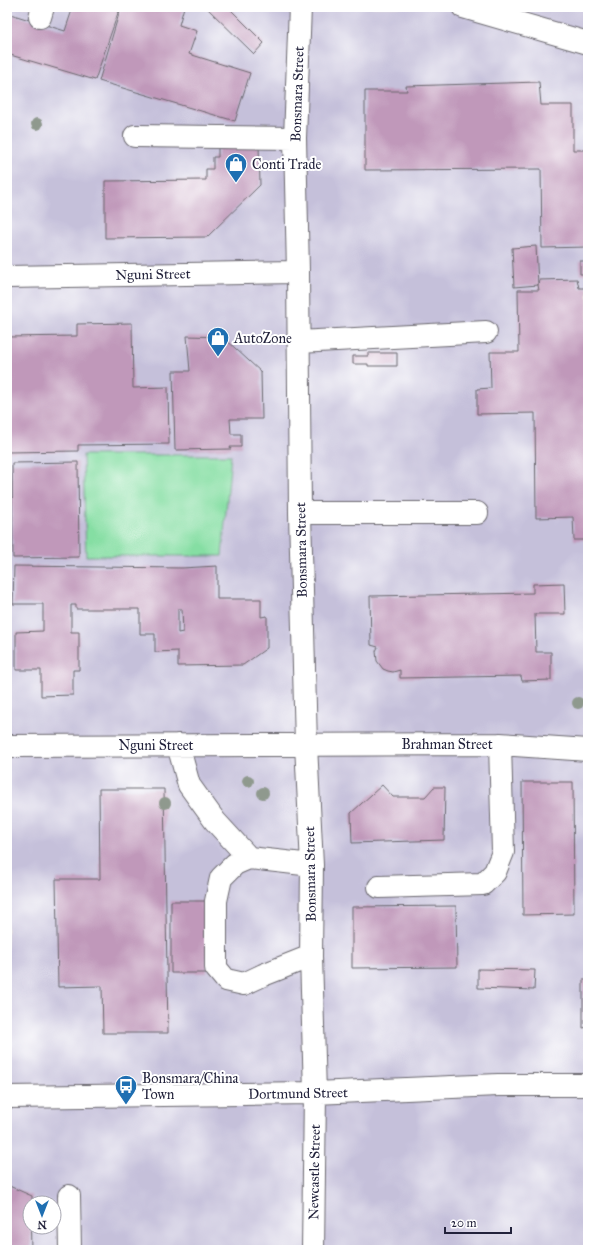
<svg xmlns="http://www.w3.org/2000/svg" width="595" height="1257" font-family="'IM FELL Great Primer',serif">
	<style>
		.industrial { fill: #c5c0da; fill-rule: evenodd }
		.green { fill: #85dea3; stroke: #54806f }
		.building { fill: #c098ba; fill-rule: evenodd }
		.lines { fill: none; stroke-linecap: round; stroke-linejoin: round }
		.minor-casing { stroke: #6a676e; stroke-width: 24 }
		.minor { stroke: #fff; stroke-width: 22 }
		.tree { fill: #8f998e }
		.labels { text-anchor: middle; stroke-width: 4; stroke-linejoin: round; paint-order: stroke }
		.street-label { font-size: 14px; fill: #22223b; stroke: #fff }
		.poi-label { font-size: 14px; fill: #22223b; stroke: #fff; text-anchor: start }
	</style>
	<rect width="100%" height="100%" fill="#fff"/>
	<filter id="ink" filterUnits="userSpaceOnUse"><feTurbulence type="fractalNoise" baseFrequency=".025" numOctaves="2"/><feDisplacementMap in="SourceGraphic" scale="8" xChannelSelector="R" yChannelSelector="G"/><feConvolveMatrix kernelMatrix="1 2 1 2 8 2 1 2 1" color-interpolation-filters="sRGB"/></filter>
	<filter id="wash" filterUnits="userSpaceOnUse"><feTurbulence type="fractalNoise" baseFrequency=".012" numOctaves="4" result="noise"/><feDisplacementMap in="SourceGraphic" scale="16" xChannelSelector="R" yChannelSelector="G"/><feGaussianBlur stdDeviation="0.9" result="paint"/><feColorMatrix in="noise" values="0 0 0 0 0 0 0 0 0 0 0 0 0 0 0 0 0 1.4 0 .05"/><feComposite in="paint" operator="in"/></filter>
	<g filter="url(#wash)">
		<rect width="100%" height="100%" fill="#f0e7ce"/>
		<path class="industrial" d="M 7,7 L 588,7 L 588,1250 L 7,1250 ZM 30,1203 L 54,1203 L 54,1227 L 30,1227 Z"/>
		<path class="green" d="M 83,455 L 231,455 L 222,556 L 86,556 Z"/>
		<g id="blocks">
			<path class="building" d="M 73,7 L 120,7 L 95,80 L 7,54 L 7,13 L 65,31 Z
				M 121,7 L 184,7 L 179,25 L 197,31 L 189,54 L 250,73 L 235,121 L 99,81 Z
				M 206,7 L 228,7 L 264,43 L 254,54 Z
				M 539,82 L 541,105 L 573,105 L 573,150 L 588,150 L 588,247 L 542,248 L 541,169 L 365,170 L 365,91 L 407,91 L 406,86 Z
				M 259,145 L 260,185 L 207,237 L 105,238 L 105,181 L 206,180 L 206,169 L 213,169 L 213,157 L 218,157 L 218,146 Z
				M 536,246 L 538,285 L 539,280 L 577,279 L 579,288 L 588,288 L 588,540 L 574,540 L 573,517 L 536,518 L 535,413 L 477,414 L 477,389 L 491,388 L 490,352 L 519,352 L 518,290 L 539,290 L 538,285 L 514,287 L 512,248 Z
				M 580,261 L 588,261 L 588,274 L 580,274 Z
				M 132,323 L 133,388 L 168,387 L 169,444 L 78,445 L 78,451 L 7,452 L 7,337 L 77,336 L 77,324 Z
				M 187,336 L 223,337 L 261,372 L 262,419 L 230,419 L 231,434 L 241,434 L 241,447 L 230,447 L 231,449 L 175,450 L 173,371 L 190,371 Z
				M 368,353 L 397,353 L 397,366 L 368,366 L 368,364 L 353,364 L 353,356 L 368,356 Z
				M 78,462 L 79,557 L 13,558 L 12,463 Z
				M 14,566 L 182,568 L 217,566 L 217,599 L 261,599 L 261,617 L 267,616 L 267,648 L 243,665 L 178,666 L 178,651 L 155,652 L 155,634 L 140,634 L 140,609 L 76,609 L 76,605 L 71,605 L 71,632 L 79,632 L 79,670 L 73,670 L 73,695 L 41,696 L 41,670 L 16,670 L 16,632 L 43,631 L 43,604 L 13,604 ZM 178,609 L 182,609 L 183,632 L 178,633 Z
				M 564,583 L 565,614 L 535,614 L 536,652 L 551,652 L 551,680 L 522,681 L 521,676 L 400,678 L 400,670 L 393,672 L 388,671 L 383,669 L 377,661 L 376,651 L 378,647 L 371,645 L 370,596 L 533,593 L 533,584 Z
				M 588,620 L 588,636 L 587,636 L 586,622 Z
				M 522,782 L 573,782 L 574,914 L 523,915 Z
				M 382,785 L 393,797 L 425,797 L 434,787 L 445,787 L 444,840 L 352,843 L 351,813 Z
				M 99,789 L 164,789 L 168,1033 L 103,1033 L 102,986 L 58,987 L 56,879 L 100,879 Z
				M 171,901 L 207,901 L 207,973 L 171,973 Z
				M 456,906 L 457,967 L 352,968 L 352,907 Z
				M 478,969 L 535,970 L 534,990 L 478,988 Z
				M 583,980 L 588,980 L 588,1027 L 583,1028 Z
				M 7,1185 L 32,1196 L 32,1203 L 30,1203 L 31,1250 L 7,1250 Z"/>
		</g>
	</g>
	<g filter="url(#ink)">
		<use href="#blocks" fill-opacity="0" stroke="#6a676e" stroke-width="1"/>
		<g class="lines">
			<g class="minor-casing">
				<path id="minor" d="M 300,7 L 295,138 L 298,272 L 300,513 L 306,745 L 312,865 L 311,956 L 315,1093 L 313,1250
					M 463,7 L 588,43
					M 40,17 L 43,7
					M 135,136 L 295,138
					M 7,277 L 298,272
					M 299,342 L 486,332
					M 300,513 L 477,513
					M 178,745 L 189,785 L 215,821 L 249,858
					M 7,746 L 500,744 L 588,750
					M 379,887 L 483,884 L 495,872 L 503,852 L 500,744
					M 311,956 L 263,975 L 244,984 L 226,980 L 216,968 L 216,901 L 221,878 L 235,864 L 249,858 L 312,865
					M 7,1097 L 315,1093 L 498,1085 L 588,1085
					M 69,1196 L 70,1250"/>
			</g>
			<use href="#minor" class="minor"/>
		</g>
		<g class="tree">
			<circle cx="37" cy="124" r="6"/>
			<circle cx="578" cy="703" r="6"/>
			<circle cx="248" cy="781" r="6"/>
			<circle cx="263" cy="793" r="6"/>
			<circle cx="165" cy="803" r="6"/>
		</g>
	</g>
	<defs>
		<g id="shop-pin" transform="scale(1.15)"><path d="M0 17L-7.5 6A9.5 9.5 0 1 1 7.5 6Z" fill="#1f6fb2" stroke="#fff"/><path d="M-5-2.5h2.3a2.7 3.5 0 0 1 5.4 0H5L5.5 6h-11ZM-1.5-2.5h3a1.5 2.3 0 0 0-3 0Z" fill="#fff"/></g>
		<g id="bus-pin" transform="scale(1.15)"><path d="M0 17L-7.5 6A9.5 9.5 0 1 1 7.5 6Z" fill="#1f6fb2" stroke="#fff"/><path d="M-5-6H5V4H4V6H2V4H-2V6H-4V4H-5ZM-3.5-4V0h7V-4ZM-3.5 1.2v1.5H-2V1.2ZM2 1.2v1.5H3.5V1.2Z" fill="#fff"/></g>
	</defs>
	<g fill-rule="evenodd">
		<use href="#shop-pin" x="236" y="164"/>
		<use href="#shop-pin" x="218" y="338"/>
		<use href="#bus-pin" x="126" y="1086"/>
	</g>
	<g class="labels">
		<g class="street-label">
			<text transform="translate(297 94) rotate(-88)" y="5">Bonsmara Street</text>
			<text transform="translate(153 274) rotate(-1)" y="5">Nguni Street</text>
			<text transform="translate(301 550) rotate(-91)" y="5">Bonsmara Street</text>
			<text x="447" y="749">Brahman Street</text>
			<text x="156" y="750">Nguni Street</text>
			<text transform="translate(310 874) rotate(-91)" y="5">Bonsmara Street</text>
			<text transform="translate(298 1093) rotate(-1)" y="5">Dortmund Street</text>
			<text transform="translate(314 1172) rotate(-89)" y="5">Newcastle Street</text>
		</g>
		<g class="poi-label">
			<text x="252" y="169">Conti Trade</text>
			<text x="234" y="343">AutoZone</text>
			<text x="142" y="1083">Bonsmara/China<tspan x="142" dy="16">Town</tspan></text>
		</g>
	</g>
	<rect width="595" height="1257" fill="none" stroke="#fff" stroke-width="24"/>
	<g transform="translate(42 1215) rotate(180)"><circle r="19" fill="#ffffff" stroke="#a7a7b1"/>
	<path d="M0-3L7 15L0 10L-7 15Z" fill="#1f6fb2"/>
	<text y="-6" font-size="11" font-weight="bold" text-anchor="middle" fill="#22223b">N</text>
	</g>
	<path d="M445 1227v6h66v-6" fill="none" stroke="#22223b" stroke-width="2"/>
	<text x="451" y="1227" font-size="12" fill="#22223b" stroke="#ffffff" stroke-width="3" paint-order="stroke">20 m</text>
</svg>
